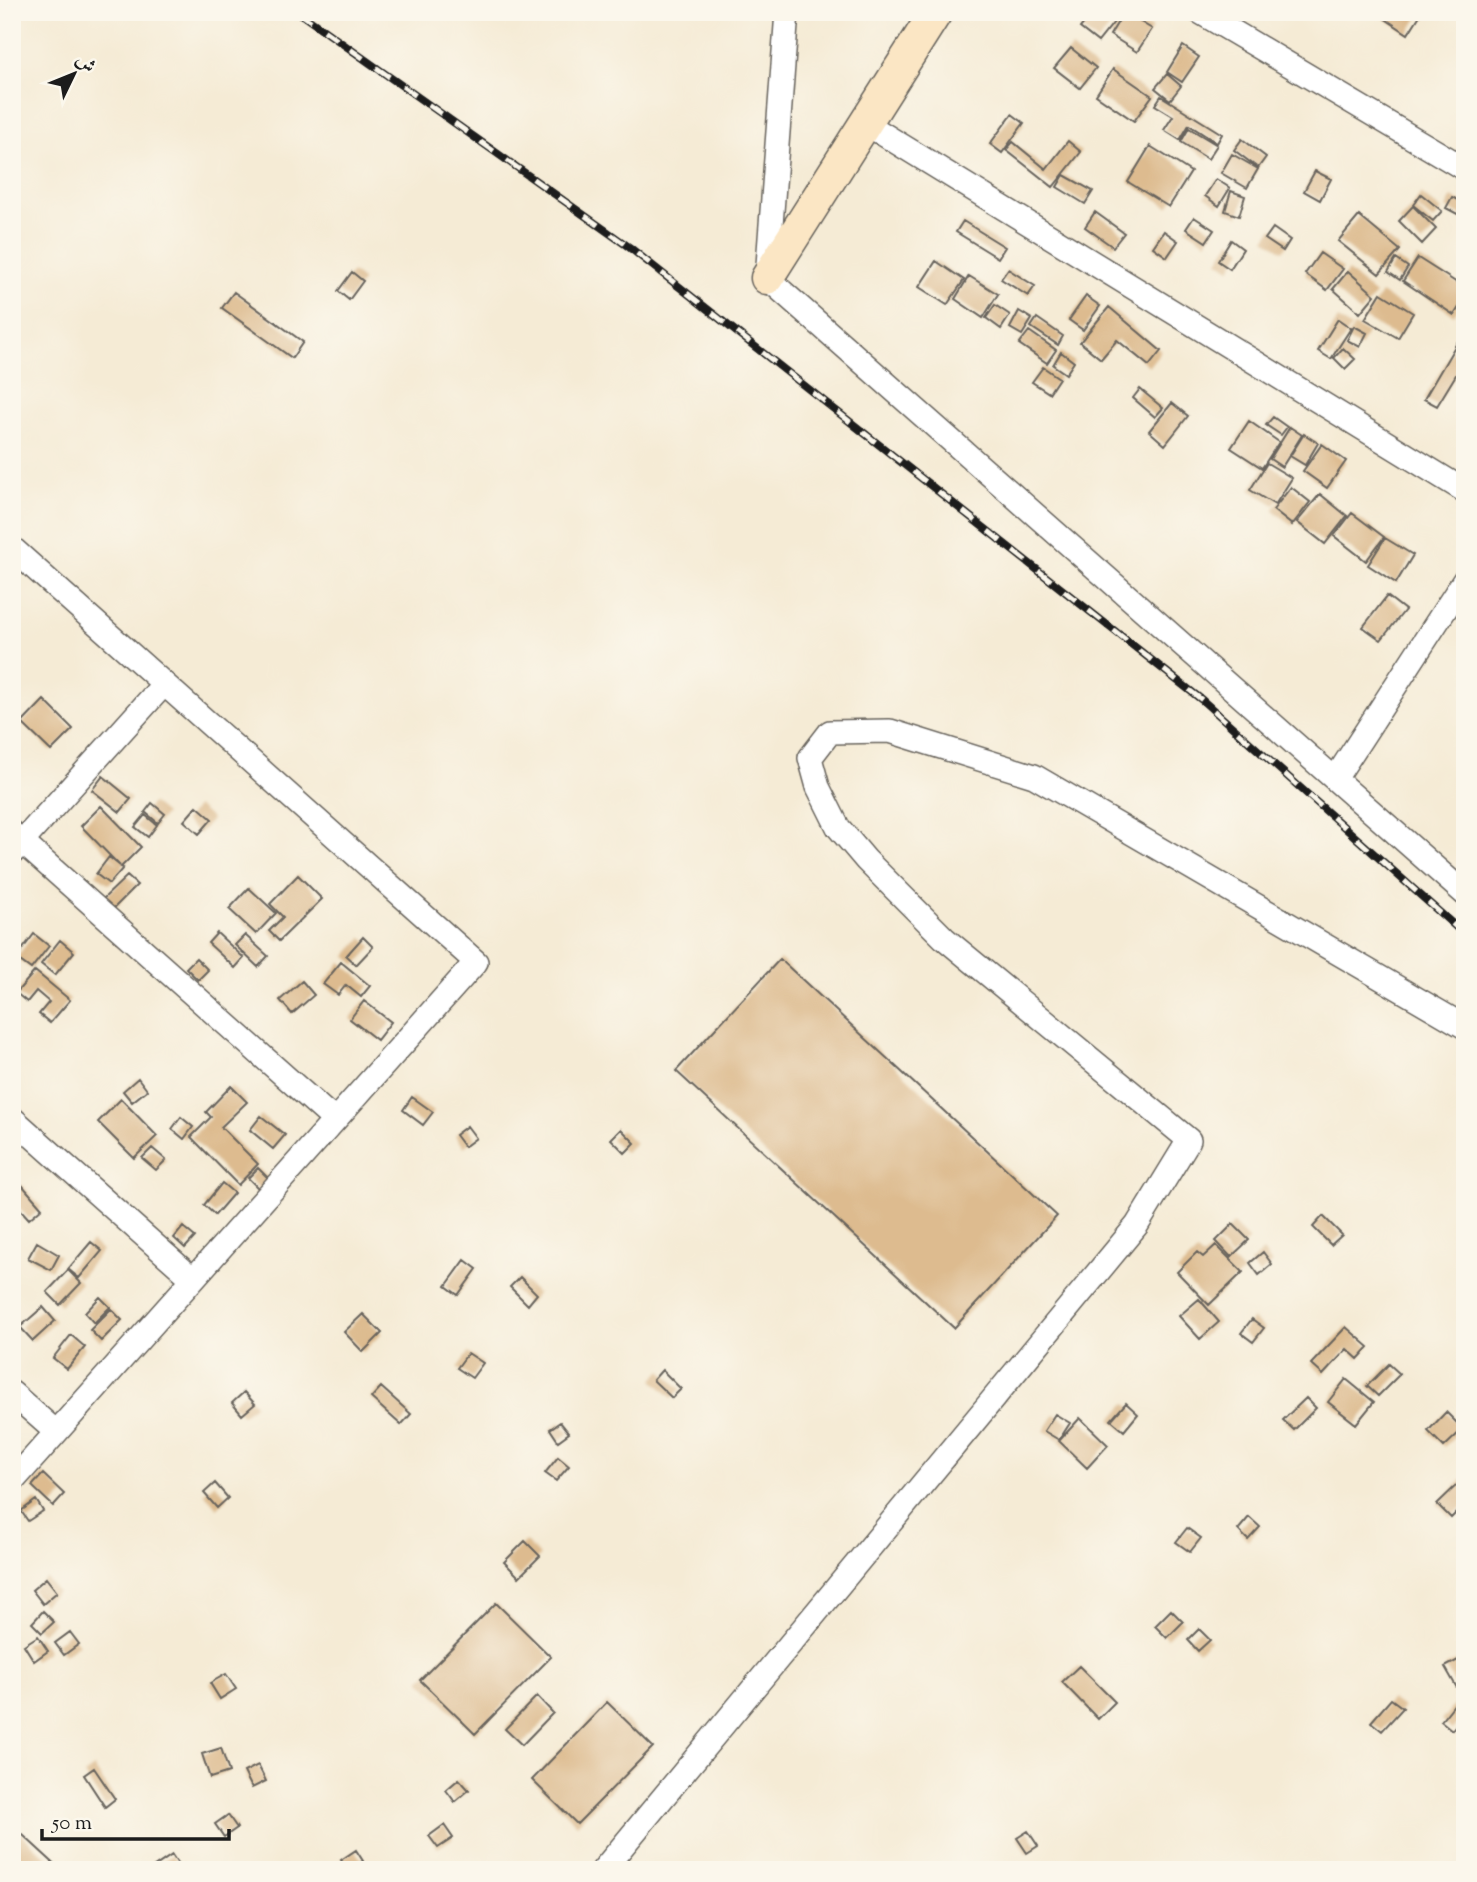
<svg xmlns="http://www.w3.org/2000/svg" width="1477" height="1882" font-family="'Sorts Mill Goudy',Amiri,serif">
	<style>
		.building { fill: #ddbb8f }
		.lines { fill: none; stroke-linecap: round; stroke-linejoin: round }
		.street-casing { stroke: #68645d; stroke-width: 26 }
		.secondary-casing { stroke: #68645d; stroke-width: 35 }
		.street { stroke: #fff; stroke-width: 23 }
		.secondary { stroke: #fbe6c4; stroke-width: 32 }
		.rail-casing { stroke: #1c1c1c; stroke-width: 8 }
		.rail { stroke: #fbf7ec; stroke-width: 5; stroke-dasharray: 16; stroke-linecap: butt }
	</style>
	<rect width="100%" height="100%" fill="#fbf7ec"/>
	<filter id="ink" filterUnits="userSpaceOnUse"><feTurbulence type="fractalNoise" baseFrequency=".0143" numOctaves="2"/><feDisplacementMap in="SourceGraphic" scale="14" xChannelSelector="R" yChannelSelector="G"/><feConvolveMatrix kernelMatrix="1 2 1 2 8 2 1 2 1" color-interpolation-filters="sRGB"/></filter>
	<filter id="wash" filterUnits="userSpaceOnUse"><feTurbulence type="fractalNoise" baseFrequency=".00686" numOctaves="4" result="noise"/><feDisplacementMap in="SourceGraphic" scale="28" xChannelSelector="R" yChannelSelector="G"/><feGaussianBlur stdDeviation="1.57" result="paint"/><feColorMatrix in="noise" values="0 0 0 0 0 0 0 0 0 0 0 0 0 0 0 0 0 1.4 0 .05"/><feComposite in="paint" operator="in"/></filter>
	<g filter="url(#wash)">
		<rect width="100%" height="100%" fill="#f5ebd5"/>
		<g id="blocks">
			<path class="building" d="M 1093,12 L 1122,12 L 1098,42 L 1080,28 Z
				M 1124,12 L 1152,29 L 1137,52 L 1110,35 Z
				M 1375,12 L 1422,12 L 1408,34 Z
				M 1183,46 L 1199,57 L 1182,82 L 1167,72 Z
				M 1071,48 L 1096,68 L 1080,88 L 1054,68 Z
				M 1113,69 L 1152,96 L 1134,121 L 1096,95 Z
				M 1167,74 L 1181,86 L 1170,100 L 1155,88 Z
				M 1161,96 L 1222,134 L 1217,143 L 1189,125 L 1180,140 L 1164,130 L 1173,116 L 1155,105 Z
				M 1012,114 L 1024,123 L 1002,153 L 990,144 Z
				M 1189,128 L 1217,145 L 1208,159 L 1181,142 Z
				M 1242,139 L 1266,157 L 1258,168 L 1234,150 Z
				M 1068,141 L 1081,152 L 1053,187 L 1006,150 L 1013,142 L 1046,169 Z
				M 1150,146 L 1191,172 L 1169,207 L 1128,182 Z
				M 1232,154 L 1258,169 L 1247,188 L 1221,173 Z
				M 1315,171 L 1331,179 L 1320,200 L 1304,191 Z
				M 1064,175 L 1093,191 L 1085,204 L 1057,187 Z
				M 1216,179 L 1230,188 L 1219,206 L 1205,196 Z
				M 1231,191 L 1245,196 L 1239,216 L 1225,211 Z
				M 1421,194 L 1442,211 L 1433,221 L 1413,205 Z
				M 1452,197 L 1465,204 L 1463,217 L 1446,208 Z
				M 1413,206 L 1436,229 L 1422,244 L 1399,221 Z
				M 1095,212 L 1124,233 L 1113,247 L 1085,227 Z
				M 1359,216 L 1400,250 L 1379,274 L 1338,241 Z
				M 1194,217 L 1214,230 L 1206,242 L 1186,229 Z
				M 963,221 L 1005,247 L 998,258 L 956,232 Z
				M 1273,228 L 1290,240 L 1283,251 L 1265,239 Z
				M 1164,231 L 1178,241 L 1167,257 L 1153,247 Z
				M 1231,240 L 1243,249 L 1230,269 L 1218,261 Z
				M 1320,253 L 1343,269 L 1327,290 L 1305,274 Z
				M 1418,258 L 1465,288 L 1465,298 L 1454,315 L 1403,281 Z
				M 1396,259 L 1408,267 L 1400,280 L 1388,272 Z
				M 936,261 L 964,280 L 947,305 L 919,287 Z
				M 1008,269 L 1035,286 L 1028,296 L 1001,279 Z
				M 1348,271 L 1375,295 L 1360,313 L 1333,289 Z
				M 352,272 L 363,281 L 349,300 L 338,291 Z
				M 969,276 L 998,294 L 983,318 L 955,299 Z
				M 234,292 L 303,342 L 292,358 L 222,308 Z
				M 1381,293 L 1413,313 L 1398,338 L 1365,319 Z
				M 1086,296 L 1100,306 L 1083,330 L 1069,320 Z
				M 995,305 L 1010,315 L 1001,329 L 986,318 Z
				M 1109,307 L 1161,351 L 1149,366 L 1117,340 L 1101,359 L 1080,342 Z
				M 1019,311 L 1032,319 L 1022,335 L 1010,328 Z
				M 1037,318 L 1063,336 L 1058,345 L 1031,327 Z
				M 1338,319 L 1351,328 L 1331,359 L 1318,351 Z
				M 1354,326 L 1367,333 L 1360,347 L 1347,340 Z
				M 1029,331 L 1056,350 L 1047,363 L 1019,344 Z
				M 1458,341 L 1465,344 L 1465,360 L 1437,406 L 1424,399 Z
				M 1343,348 L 1355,359 L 1345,369 L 1334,358 Z
				M 1061,352 L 1074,362 L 1066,374 L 1053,365 Z
				M 1043,367 L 1059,378 L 1049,393 L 1032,382 Z
				M 1140,389 L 1163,408 L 1155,417 L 1133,398 Z
				M 1172,403 L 1188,416 L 1165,445 L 1149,431 Z
				M 1273,417 L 1287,427 L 1281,435 L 1266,425 Z
				M 1249,421 L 1279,442 L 1262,468 L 1231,448 Z
				M 1290,427 L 1302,435 L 1282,467 L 1270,459 Z
				M 1304,434 L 1318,443 L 1305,465 L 1290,456 Z
				M 1322,444 L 1346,461 L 1327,488 L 1303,471 Z
				M 1267,463 L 1292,478 L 1275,505 L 1250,490 Z
				M 1291,487 L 1310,502 L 1292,525 L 1273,510 Z
				M 1320,494 L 1347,516 L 1325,544 L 1297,522 Z
				M 1352,513 L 1384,537 L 1366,561 L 1334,536 Z
				M 1385,538 L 1413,555 L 1396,583 L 1368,565 Z
				M 1387,596 L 1405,610 L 1381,640 L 1363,627 Z
				M 44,700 L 73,729 L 51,751 L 22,723 Z
				M 103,776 L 131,799 L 120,812 L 92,790 Z
				M 152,803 L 165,814 L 158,823 L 145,812 Z
				M 101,806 L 141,847 L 121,867 L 123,868 L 109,884 L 96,874 L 109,857 L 120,866 L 81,826 Z
				M 197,806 L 212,819 L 199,834 L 184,821 Z
				M 145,815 L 157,825 L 148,837 L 135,827 Z
				M 298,875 L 322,899 L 279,941 L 269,931 L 283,917 L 270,904 Z
				M 127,876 L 137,885 L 113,909 L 103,899 Z
				M 249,888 L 276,913 L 256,934 L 229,909 Z
				M 217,933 L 244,958 L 235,968 L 208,943 Z
				M 34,934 L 49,946 L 31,969 L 16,958 Z
				M 245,935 L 268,956 L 258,967 L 235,945 Z
				M 363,937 L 373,947 L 356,965 L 346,956 Z
				M 60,940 L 74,952 L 55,975 L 41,964 Z
				M 196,958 L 208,970 L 198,980 L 186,968 Z
				M 780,959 L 1057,1216 L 954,1328 L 676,1071 Z
				M 341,962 L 370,986 L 361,997 L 346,985 L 338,995 L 323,984 Z
				M 35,971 L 70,1000 L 50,1023 L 39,1014 L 49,1002 L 36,991 L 27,1002 L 16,993 Z
				M 302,981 L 314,995 L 292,1014 L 280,1000 Z
				M 364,1001 L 391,1022 L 377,1040 L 350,1019 Z
				M 138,1078 L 147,1090 L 132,1102 L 123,1091 Z
				M 231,1086 L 247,1102 L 221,1127 L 258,1164 L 238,1185 L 191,1137 L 211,1117 L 206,1112 Z
				M 412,1097 L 433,1112 L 423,1125 L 403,1110 Z
				M 121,1099 L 157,1136 L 134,1158 L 98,1122 Z
				M 261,1116 L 285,1135 L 273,1149 L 250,1130 Z
				M 181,1117 L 193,1127 L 184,1139 L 172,1129 Z
				M 467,1126 L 476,1138 L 464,1147 L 455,1135 Z
				M 621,1129 L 635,1143 L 625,1153 L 611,1139 Z
				M 152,1148 L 166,1160 L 156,1170 L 142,1158 Z
				M 258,1168 L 273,1183 L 263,1193 L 248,1178 Z
				M 222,1183 L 234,1193 L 215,1215 L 204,1205 Z
				M 22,1185 L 42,1208 L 29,1219 L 12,1200 L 12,1193 Z
				M 1323,1216 L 1342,1235 L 1331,1245 L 1313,1227 Z
				M 1233,1224 L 1249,1240 L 1231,1257 L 1216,1241 Z
				M 183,1227 L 195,1237 L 185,1248 L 174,1238 Z
				M 37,1242 L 59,1255 L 51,1270 L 28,1258 Z
				M 91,1242 L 102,1251 L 79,1278 L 68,1269 Z
				M 1216,1245 L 1243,1272 L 1209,1305 L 1177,1272 L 1197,1252 L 1203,1257 Z
				M 1263,1252 L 1272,1264 L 1259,1275 L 1250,1263 Z
				M 465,1260 L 477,1269 L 458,1295 L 446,1286 Z
				M 68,1270 L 81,1283 L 60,1305 L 47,1292 Z
				M 520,1277 L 537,1294 L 528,1305 L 510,1287 Z
				M 100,1297 L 110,1307 L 94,1323 L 85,1313 Z
				M 1199,1299 L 1219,1322 L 1200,1339 L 1179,1316 Z
				M 43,1307 L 55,1321 L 33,1341 L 20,1327 Z
				M 111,1309 L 122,1320 L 101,1341 L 90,1330 Z
				M 363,1314 L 382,1333 L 363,1352 L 344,1332 Z
				M 1252,1319 L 1264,1328 L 1253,1342 L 1241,1333 Z
				M 1346,1327 L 1369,1347 L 1358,1359 L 1347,1349 L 1323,1375 L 1311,1364 Z
				M 71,1335 L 85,1347 L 67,1369 L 53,1358 Z
				M 468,1353 L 483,1363 L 472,1378 L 457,1368 Z
				M 1389,1364 L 1400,1374 L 1378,1396 L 1367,1386 Z
				M 662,1370 L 681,1389 L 672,1398 L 653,1380 Z
				M 1346,1379 L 1374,1402 L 1356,1424 L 1328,1402 Z
				M 381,1387 L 411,1414 L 401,1425 L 371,1398 Z
				M 244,1392 L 255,1404 L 242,1415 L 232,1403 Z
				M 1306,1398 L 1316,1408 L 1294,1430 L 1283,1420 Z
				M 1126,1403 L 1138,1414 L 1124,1431 L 1111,1420 Z
				M 1446,1412 L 1463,1429 L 1444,1447 L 1428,1431 Z
				M 1055,1414 L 1070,1423 L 1059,1440 L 1044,1431 Z
				M 1080,1418 L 1108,1445 L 1087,1468 L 1059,1441 Z
				M 560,1422 L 569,1433 L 558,1441 L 550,1429 Z
				M 558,1457 L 569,1466 L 556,1481 L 545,1473 Z
				M 43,1474 L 64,1494 L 53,1506 L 32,1486 Z
				M 1465,1477 L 1465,1504 L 1451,1518 L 1437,1504 Z
				M 215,1483 L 228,1498 L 217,1508 L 204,1493 Z
				M 36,1500 L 43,1511 L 28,1521 L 21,1511 Z
				M 1249,1517 L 1260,1527 L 1248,1540 L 1238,1530 Z
				M 1187,1528 L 1201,1538 L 1190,1552 L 1176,1542 Z
				M 525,1541 L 540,1556 L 519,1577 L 504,1562 Z
				M 46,1578 L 57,1592 L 43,1604 L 32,1590 Z
				M 496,1603 L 551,1657 L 475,1734 L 420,1680 Z
				M 1171,1610 L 1183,1622 L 1167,1638 L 1155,1626 Z
				M 43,1611 L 54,1622 L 42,1633 L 32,1623 Z
				M 1199,1629 L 1210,1640 L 1198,1651 L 1188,1640 Z
				M 70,1632 L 79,1644 L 64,1655 L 55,1643 Z
				M 38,1636 L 48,1651 L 34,1661 L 24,1645 Z
				M 1458,1660 L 1465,1672 L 1465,1693 L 1461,1695 L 1445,1667 Z
				M 1079,1666 L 1115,1702 L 1098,1719 L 1062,1682 Z
				M 226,1674 L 236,1689 L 220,1699 L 210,1683 Z
				M 537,1696 L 553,1713 L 522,1745 L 505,1729 Z
				M 1391,1699 L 1403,1708 L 1382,1731 L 1371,1722 Z
				M 1457,1701 L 1465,1707 L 1465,1714 L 1452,1730 L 1441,1721 Z
				M 607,1702 L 653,1747 L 577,1824 L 532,1780 Z
				M 221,1748 L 229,1772 L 210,1778 L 202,1754 Z
				M 258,1765 L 266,1781 L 252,1788 L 244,1772 Z
				M 94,1768 L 115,1799 L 105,1807 L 84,1775 Z
				M 459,1779 L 469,1790 L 455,1802 L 446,1790 Z
				M 228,1815 L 237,1828 L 224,1837 L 215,1824 Z
				M 12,1825 L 61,1870 L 12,1870 Z
				M 444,1825 L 453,1838 L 438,1848 L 429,1836 Z
				M 1028,1831 L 1038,1846 L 1027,1853 L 1017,1838 Z
				M 356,1850 L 363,1861 L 348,1870 L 341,1860 Z
				M 172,1855 L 181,1869 L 150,1870 Z"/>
		</g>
	</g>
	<g filter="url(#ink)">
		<use href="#blocks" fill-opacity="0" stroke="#68645d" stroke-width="2"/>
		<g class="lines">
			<g class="street-casing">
				<path id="street" d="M 787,12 L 767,278 L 1465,894
					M 1200,12 L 1465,169
					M 865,123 L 1465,491
					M 12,548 L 476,962 L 12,1482
					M 1335,779 L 1465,579
					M 12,833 L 334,1120
					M 12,853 L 164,684
					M 12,1118 L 193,1279
					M 12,1393 L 56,1432
					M 603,1870 L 1137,1225 L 1189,1140 L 944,938 L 866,860 L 838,827 L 818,787 L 810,758 L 830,732 L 890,731 L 1034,776 L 1465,1027"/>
			</g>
			<g class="secondary-casing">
				<path id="secondary" d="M 767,278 L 936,12"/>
			</g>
			<use href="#street" class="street"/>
			<use href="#secondary" class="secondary"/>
			<g class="rail-casing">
				<path id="rail" d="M 298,12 L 629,247 L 1202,700 L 1465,935"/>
			</g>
			<use href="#rail" class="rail"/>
		</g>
	</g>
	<rect width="1477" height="1882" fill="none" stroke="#fbf7ec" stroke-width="42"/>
	<g transform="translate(74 74) rotate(47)" stroke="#fbf7ec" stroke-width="5" paint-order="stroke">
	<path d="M0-5L12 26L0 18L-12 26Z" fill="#1c1c1c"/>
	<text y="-10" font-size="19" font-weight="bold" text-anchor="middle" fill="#1c1c1c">ش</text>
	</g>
	<path d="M42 1829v10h187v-10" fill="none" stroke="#1c1c1c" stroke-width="3.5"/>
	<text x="52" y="1829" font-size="21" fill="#1c1c1c" stroke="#fbf7ec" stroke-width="5" paint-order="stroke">50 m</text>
</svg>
